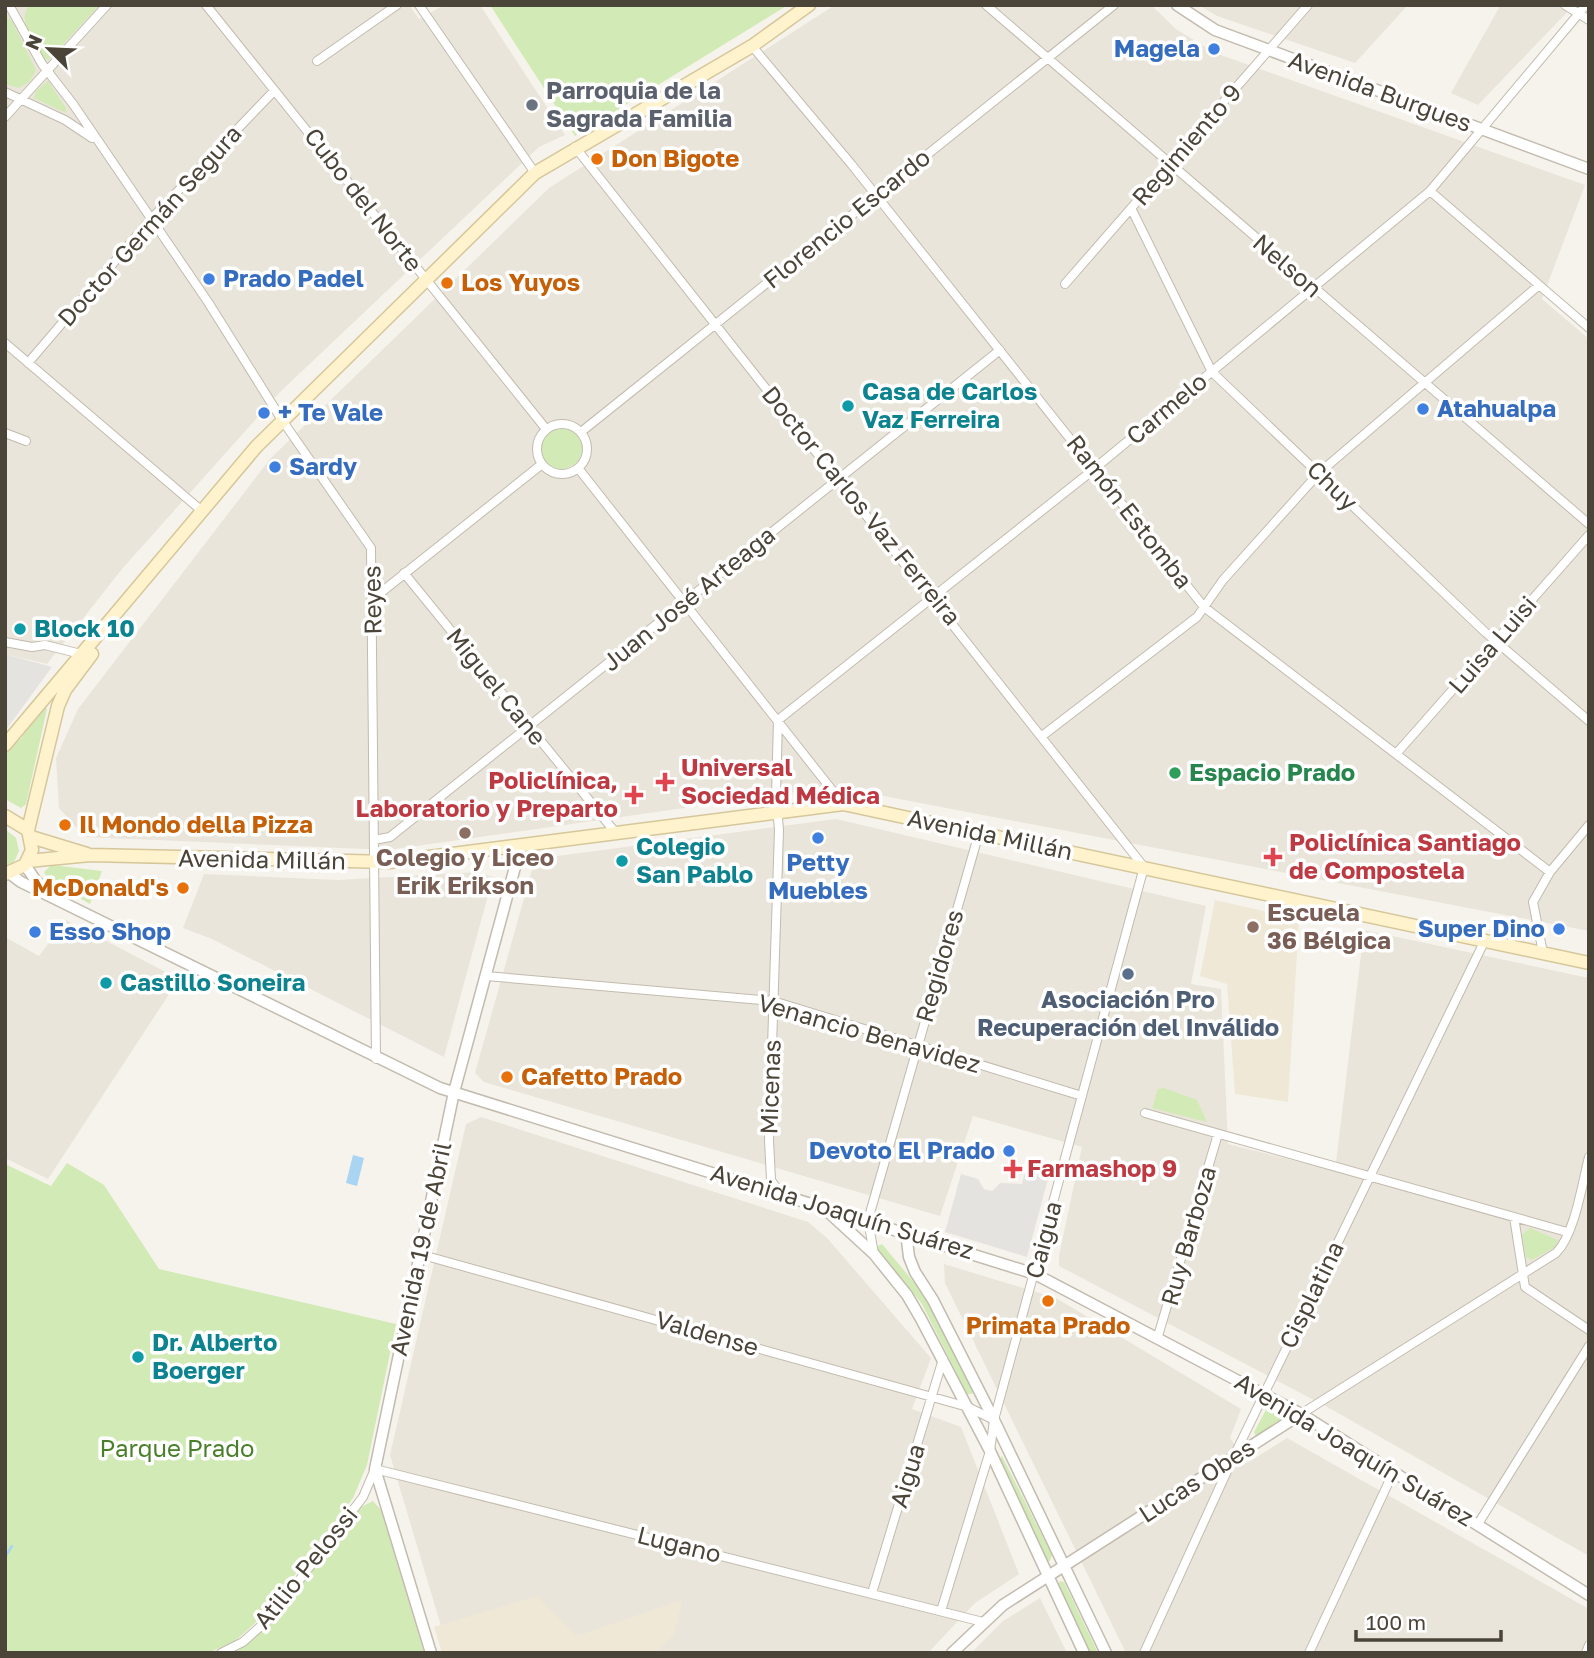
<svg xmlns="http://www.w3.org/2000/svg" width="1594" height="1658" font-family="'Golos Text',sans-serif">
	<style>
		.residential { fill: #eae5da }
		.education { fill: #efe8d6 }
		.green { fill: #d2eab5 }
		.parking { fill: #e5e3e0 }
		.water { fill: #a9d4f2 }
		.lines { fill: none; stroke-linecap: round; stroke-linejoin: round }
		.stream { stroke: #a9d4f2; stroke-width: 2.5 }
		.minor-casing { stroke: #c2bbae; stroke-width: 10 }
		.tertiary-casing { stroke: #c2bbae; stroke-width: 13 }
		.secondary-casing { stroke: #d6c79b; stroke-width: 15 }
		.minor { stroke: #fff; stroke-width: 8 }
		.tertiary { stroke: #fff; stroke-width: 10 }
		.secondary { stroke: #fff3cd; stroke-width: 12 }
		.shop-dot { fill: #3f7fe0; stroke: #fff; stroke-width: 2.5 }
		.worship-dot { fill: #6b7280; stroke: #fff; stroke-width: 2.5 }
		.food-dot { fill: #e8710a; stroke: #fff; stroke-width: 2.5 }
		.culture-dot { fill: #0f9aa8; stroke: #fff; stroke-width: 2.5 }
		.leisure-dot { fill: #2e9e5b; stroke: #fff; stroke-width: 2.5 }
		.health-dot { fill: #e0444e; stroke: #fff; stroke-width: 2.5 }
		.education-dot { fill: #8d6e63; stroke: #fff; stroke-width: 2.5 }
		.service-dot { fill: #5c6f8a; stroke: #fff; stroke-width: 2.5 }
		.labels { text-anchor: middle; stroke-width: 7; stroke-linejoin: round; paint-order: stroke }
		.shop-label { font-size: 24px; font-weight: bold; fill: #366cbe; stroke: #fff; text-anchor: start }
		.worship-label { font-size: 24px; font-weight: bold; fill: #5b616d; stroke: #fff; text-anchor: start }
		.street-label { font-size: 24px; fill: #4b4439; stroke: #fff }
		.food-label { font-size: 24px; font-weight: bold; fill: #c56008; stroke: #fff; text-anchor: start }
		.culture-label { font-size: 24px; font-weight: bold; fill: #0d838f; stroke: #fff; text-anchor: start }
		.health-label { font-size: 24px; font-weight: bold; fill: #be3a42; stroke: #fff; text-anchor: start }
		.leisure-label { font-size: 24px; font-weight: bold; fill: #27864d; stroke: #fff; text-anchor: start }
		.education-label { font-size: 24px; font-weight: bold; fill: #785e54; stroke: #fff }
		.service-label { font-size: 24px; font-weight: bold; fill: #4e5e75; stroke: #fff }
		.park-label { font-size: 24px; fill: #4a7f2a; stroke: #fff }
	</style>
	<rect width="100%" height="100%" fill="#f6f3ec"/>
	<path class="residential" d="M 5,5 L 409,5 L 419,19 L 444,5 L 480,5 L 565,135 L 539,147 L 280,392 L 122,569 L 47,664 L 5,654 Z
		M 835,5 L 1151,5 L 1176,29 L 1215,53 L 1585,185 L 1542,299 L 1589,339 L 1589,931 L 863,792 L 811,790 L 388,850 L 85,837 L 59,808 L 56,758 L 78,709 L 270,459 L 549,188 Z
		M 1199,5 L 1408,5 L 1355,63 L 1217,16 Z
		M 1496,5 L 1574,5 L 1478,105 L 1451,93 L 1499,8 Z
		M 836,819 L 1206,906 L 1191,984 L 1221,989 L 1228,1144 L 1335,1171 L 1364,930 L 1589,978 L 1589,1556 L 1331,1409 L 1059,1266 L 1059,1256 L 1082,1147 L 973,1116 L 940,1216 L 484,1082 L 475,1073 L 535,859 Z
		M 478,872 L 493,877 L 444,1057 L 212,939 L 183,928 L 204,874 L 338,880 Z
		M 66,920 L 179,979 L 48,1179 L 5,1158 L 5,937 L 39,956 Z
		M 481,1117 L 808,1222 L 827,1238 L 931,1358 L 912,1409 L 961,1427 L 1019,1574 L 975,1603 L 928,1653 L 449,1653 L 390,1455 L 466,1124 Z
		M 944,1264 L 1056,1298 L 1241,1409 L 1230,1438 L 1247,1463 L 1287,1438 L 1589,1609 L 1589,1653 L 1126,1653 L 945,1283 Z
		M 1040,1598 L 1067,1653 L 971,1653 L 1003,1621 Z"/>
	<path class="education" d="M 1215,900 L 1299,919 L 1288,1102 L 1235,1094 L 1227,984 L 1200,976 Z
		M 537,1596 L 577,1636 L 682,1600 L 674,1635 L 654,1653 L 442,1653 L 434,1627 Z"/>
	<path class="green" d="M 30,5 L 100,5 L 48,60 L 44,59 C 36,44 15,19 30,5 Z
		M 490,5 L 788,5 L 575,136 Z
		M 5,15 L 12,21 L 36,70 L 30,81 L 19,88 L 5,84 Z
		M 48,81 L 66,108 L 66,113 L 34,98 L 36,91 Z
		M540 448a21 21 0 1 1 42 0a21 21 0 1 1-42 0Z
		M 43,703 L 47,709 L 26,804 L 21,808 L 5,799 L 5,754 L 22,737 Z
		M 5,829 L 16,838 L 19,851 L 14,862 L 5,866 Z
		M 52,865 L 102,871 L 90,904 L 49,881 L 44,872 Z
		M 1164,1088 L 1197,1100 L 1207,1122 L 1152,1108 L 1158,1089 Z
		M 67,1163 L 104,1185 L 159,1269 L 396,1324 L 367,1465 L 353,1498 L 265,1614 L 234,1642 L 208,1653 L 5,1653 L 5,1164 L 51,1186 Z
		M 1530,1228 L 1558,1240 L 1555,1247 L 1532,1260 L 1526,1257 L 1522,1235 Z
		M 882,1244 L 927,1298 L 973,1389 L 972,1394 L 967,1394 L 922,1304 L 876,1247 Z
		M 1267,1408 L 1281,1413 L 1282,1419 L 1256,1436 L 1254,1432 Z
		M 1002,1456 L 1052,1555 L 1050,1561 L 1047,1562 L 999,1459 Z
		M 373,1501 L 381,1510 L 424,1653 L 235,1653 L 271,1623 L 361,1507 Z
		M 1060,1581 L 1064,1582 L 1098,1653 L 1090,1653 L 1058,1585 Z"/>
	<path class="parking" d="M 5,654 L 52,667 L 5,731 Z
		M 1046,1167 L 1051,1168 L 1027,1257 L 945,1232 L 961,1174 L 978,1179 L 984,1189 L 992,1191 L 1000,1183 L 1022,1184 L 1025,1172 L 1039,1175 Z"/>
	<path class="water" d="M 353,1155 L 364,1158 L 357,1186 L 346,1183 Z"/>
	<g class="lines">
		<path class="stream" d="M 5,1557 L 12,1546"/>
		<g class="minor-casing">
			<path id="minor" d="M 9,5 L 42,64 L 73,104 L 208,302 L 282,420 L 371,548 L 376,1059
				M 206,5 L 546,429
				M 419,5 L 535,173
				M 986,5 L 1589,524
				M 1565,5 L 1589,20
				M 752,46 L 852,165 L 1204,607 L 1550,872
				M 317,61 L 397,5
				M 5,92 L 65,120 L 92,138
				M 5,117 L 107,5
				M 575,147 L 1144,867 L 994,1420 L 990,1451 L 941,1611
				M 1430,191 L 1589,328
				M 1131,208 L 1212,372 L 1485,632 L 1589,721
				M 1065,284 L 1308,5
				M 5,343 L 202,511
				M 28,363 L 151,219 L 274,91
				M537 449a25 25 0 1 1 50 0a25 25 0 1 1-50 0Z
				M 581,432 L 1114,5
				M 5,433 L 26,441
				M 578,468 L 843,804
				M 404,573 L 615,832
				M 374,598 L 542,464
				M 5,642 L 32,647 L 45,645 L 81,654
				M 778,720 L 1088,474 L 1430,191 L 1586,5
				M 778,720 L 776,796 L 779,830 L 769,1140 L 771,1180 L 780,1193
				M 1042,736 L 1197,617 L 1223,580 L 1319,473 L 1538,286
				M 1396,754 L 1589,535
				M 374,840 L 390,837 L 1000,350
				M 1543,953 L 1533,902 L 1550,872 L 1589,825
				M 486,976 L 773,1001 L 1082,1096
				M 1145,1113 L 1567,1232
				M 1514,1217 L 1525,1287 L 1589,1330
				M 419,1254 L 968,1407 L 994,1420
				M 874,1254 L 868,1220 L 979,833
				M 1158,1336 L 1218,1134
				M 1301,1414 L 1556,1253 C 1575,1234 1582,1184 1589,1157
				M 1478,1524 L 1589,1346
				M 872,1593 L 943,1359
				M 221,1653 L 243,1642 L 271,1617 L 363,1497 L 375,1469 L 983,1622
				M 1144,1653 L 1233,1458 L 1485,940
				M 1309,1653 L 1393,1473
				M 1586,1653 L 1589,1645"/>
		</g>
		<g class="tertiary-casing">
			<path id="tertiary" d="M 1177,5 L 1215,30 L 1589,169
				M 25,865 L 36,881 L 48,891
				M 9,873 L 21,882 L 440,1088 L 1035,1274 L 1301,1414 L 1589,1595
				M 826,1210 L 874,1254 L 907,1295 L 921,1319 L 990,1451 L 1084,1653
				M 906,1232 L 909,1257 L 915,1272 L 933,1300 L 994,1420 L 1106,1653
				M 431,1653 L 375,1469 L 454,1092 L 521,845
				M 952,1653 L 1003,1605 L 1301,1414"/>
		</g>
		<g class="secondary-casing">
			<path id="secondary" d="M 5,745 L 256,447 L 535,173 L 752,46 L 809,5
				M 5,816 L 28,830 L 32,850 L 25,865 L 5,874
				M 28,830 L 58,706 L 65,690 L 92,654
				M 31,837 L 87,854
				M 28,861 L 90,855 L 390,862 L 843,804 L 1589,963"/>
		</g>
		<use href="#minor" class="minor"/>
		<use href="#tertiary" class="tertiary"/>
		<use href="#secondary" class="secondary"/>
	</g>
	<g class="shop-dot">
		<circle cx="1214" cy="49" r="7"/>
		<circle cx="209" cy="279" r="7"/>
		<circle cx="1423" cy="409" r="7"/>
		<circle cx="264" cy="413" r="7"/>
		<circle cx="275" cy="467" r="7"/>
		<circle cx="818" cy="838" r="7"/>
		<circle cx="1559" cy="929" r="7"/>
		<circle cx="35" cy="932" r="7"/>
		<circle cx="1009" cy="1151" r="7"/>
	</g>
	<circle class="worship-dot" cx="532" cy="105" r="7"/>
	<g class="food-dot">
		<circle cx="597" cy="159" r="7"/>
		<circle cx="447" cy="283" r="7"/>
		<circle cx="65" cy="825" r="7"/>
		<circle cx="183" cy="888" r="7"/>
		<circle cx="507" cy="1077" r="7"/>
		<circle cx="1048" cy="1301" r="7"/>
	</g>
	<g class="culture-dot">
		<circle cx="848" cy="406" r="7"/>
		<circle cx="20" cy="629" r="7"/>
		<circle cx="622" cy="861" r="7"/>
		<circle cx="106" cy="983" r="7"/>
		<circle cx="138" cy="1357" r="7"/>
	</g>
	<circle class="leisure-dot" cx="1175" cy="773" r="7"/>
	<g class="health-dot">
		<path d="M661.5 771.5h7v7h7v7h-7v7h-7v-7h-7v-7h7z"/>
		<path d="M630.5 784.5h7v7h7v7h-7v7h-7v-7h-7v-7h7z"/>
		<path d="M1269.5 846.5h7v7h7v7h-7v7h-7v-7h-7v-7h7z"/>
		<path d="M1009.5 1158.5h7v7h7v7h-7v7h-7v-7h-7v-7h7z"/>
	</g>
	<g class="education-dot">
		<circle cx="465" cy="833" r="7"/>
		<circle cx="1253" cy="927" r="7"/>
	</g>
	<circle class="service-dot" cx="1128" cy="974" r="7"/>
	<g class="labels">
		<g class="shop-label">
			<text x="1200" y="57" text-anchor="end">Magela</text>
			<text x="223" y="287">Prado Padel</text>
			<text x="1437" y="417">Atahualpa</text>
			<text x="278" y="421">+ Te Vale</text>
			<text x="289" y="475">Sardy</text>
			<text x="818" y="871" text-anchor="middle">Petty<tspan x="818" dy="28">Muebles</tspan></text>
			<text x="1545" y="937" text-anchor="end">Super Dino</text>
			<text x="49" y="940">Esso Shop</text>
			<text x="995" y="1159" text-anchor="end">Devoto El Prado</text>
		</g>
		<g class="worship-label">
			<text x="546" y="99">Parroquia de la<tspan x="546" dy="28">Sagrada Familia</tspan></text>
		</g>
		<g class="street-label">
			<text transform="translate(1380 92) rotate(20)" y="8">Avenida Burgues</text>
			<text transform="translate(1187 145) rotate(-49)" y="8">Regimiento 9</text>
			<text transform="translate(363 200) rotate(52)" y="8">Cubo del Norte</text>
			<text transform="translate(847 219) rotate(-39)" y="8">Florencio Escardo</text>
			<text transform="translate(150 226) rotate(-48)" y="8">Doctor Germán Segura</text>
			<text transform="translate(1287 266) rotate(41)" y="8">Nelson</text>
			<text transform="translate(1167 409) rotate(-40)" y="8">Carmelo</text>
			<text transform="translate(1332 486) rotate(44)" y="8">Chuy</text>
			<text transform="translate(861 506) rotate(51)" y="8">Doctor Carlos Vaz Ferreira</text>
			<text transform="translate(1129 512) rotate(52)" y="8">Ramón Estomba</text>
			<text transform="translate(689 599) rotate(-39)" y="8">Juan José Arteaga</text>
			<text transform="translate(373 600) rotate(-91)" y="8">Reyes</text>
			<text transform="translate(1493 645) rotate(-49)" y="8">Luisa Luisi</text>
			<text transform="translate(496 687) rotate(51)" y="8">Miguel Cane</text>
			<text transform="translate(990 835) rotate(12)" y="8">Avenida Millán</text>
			<text transform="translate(262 860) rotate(1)" y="8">Avenida Millán</text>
			<text transform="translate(940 966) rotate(-74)" y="8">Regidores</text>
			<text transform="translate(869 1034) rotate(16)" y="8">Venancio Benavidez</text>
			<text transform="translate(771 1087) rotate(-88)" y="8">Micenas</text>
			<text transform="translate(842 1212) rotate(17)" y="8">Avenida Joaquín Suárez</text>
			<text transform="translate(1189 1236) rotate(-74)" y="8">Ruy Barboza</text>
			<text transform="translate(1044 1240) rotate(-75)" y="8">Caigua</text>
			<text transform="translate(421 1249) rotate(-78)" y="8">Avenida 19 de Abril</text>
			<text transform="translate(1312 1295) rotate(-64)" y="8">Cisplatina</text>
			<text transform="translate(707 1334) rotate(16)" y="8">Valdense</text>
			<text transform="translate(1354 1450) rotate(31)" y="8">Avenida Joaquín Suárez</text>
			<text transform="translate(908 1476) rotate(-73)" y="8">Aigua</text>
			<text transform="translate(1197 1481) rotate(-33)" y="8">Lucas Obes</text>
			<text transform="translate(679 1545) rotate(14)" y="8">Lugano</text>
			<text transform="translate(306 1568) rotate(-51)" y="8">Atilio Pelossi</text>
		</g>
		<g class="food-label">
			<text x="611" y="167">Don Bigote</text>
			<text x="461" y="291">Los Yuyos</text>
			<text x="79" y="833">Il Mondo della Pizza</text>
			<text x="169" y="896" text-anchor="end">McDonald's</text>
			<text x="521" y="1085">Cafetto Prado</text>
			<text x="1048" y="1334" text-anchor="middle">Primata Prado</text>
		</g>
		<g class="culture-label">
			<text x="862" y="400">Casa de Carlos<tspan x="862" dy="28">Vaz Ferreira</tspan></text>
			<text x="34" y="637">Block 10</text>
			<text x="636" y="855">Colegio<tspan x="636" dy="28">San Pablo</tspan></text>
			<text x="120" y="991">Castillo Soneira</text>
			<text x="152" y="1351">Dr. Alberto<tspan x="152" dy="28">Boerger</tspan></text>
		</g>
		<g class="health-label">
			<text x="681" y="776">Universal<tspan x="681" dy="28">Sociedad Médica</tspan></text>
			<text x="618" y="789" text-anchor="end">Policlínica,<tspan x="618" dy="28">Laboratorio y Preparto</tspan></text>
			<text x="1289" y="851">Policlínica Santiago<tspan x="1289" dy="28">de Compostela</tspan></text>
			<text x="1027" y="1177">Farmashop 9</text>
		</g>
		<g class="leisure-label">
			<text x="1189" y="781">Espacio Prado</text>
		</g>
		<g class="education-label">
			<text x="465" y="866">Colegio y Liceo<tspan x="465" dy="28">Erik Erikson</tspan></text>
			<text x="1267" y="921" text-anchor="start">Escuela<tspan x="1267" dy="28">36 Bélgica</tspan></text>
		</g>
		<g class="service-label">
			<text x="1128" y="1008">Asociación Pro<tspan x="1128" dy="28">Recuperación del Inválido</tspan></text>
		</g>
		<g class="park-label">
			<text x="177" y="1457">Parque Prado</text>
		</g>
	</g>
	<rect width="1594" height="1658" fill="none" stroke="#4b4439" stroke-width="14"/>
	<g transform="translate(49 49) rotate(294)" stroke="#ffffff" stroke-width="5" paint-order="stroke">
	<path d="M0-5L12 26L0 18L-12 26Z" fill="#4b4439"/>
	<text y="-10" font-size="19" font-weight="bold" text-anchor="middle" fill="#4b4439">N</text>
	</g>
	<path d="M1356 1630v10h145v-10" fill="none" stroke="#4b4439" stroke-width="3.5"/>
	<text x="1366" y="1630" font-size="21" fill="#4b4439" stroke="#ffffff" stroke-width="5" paint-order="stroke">100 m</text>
</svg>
